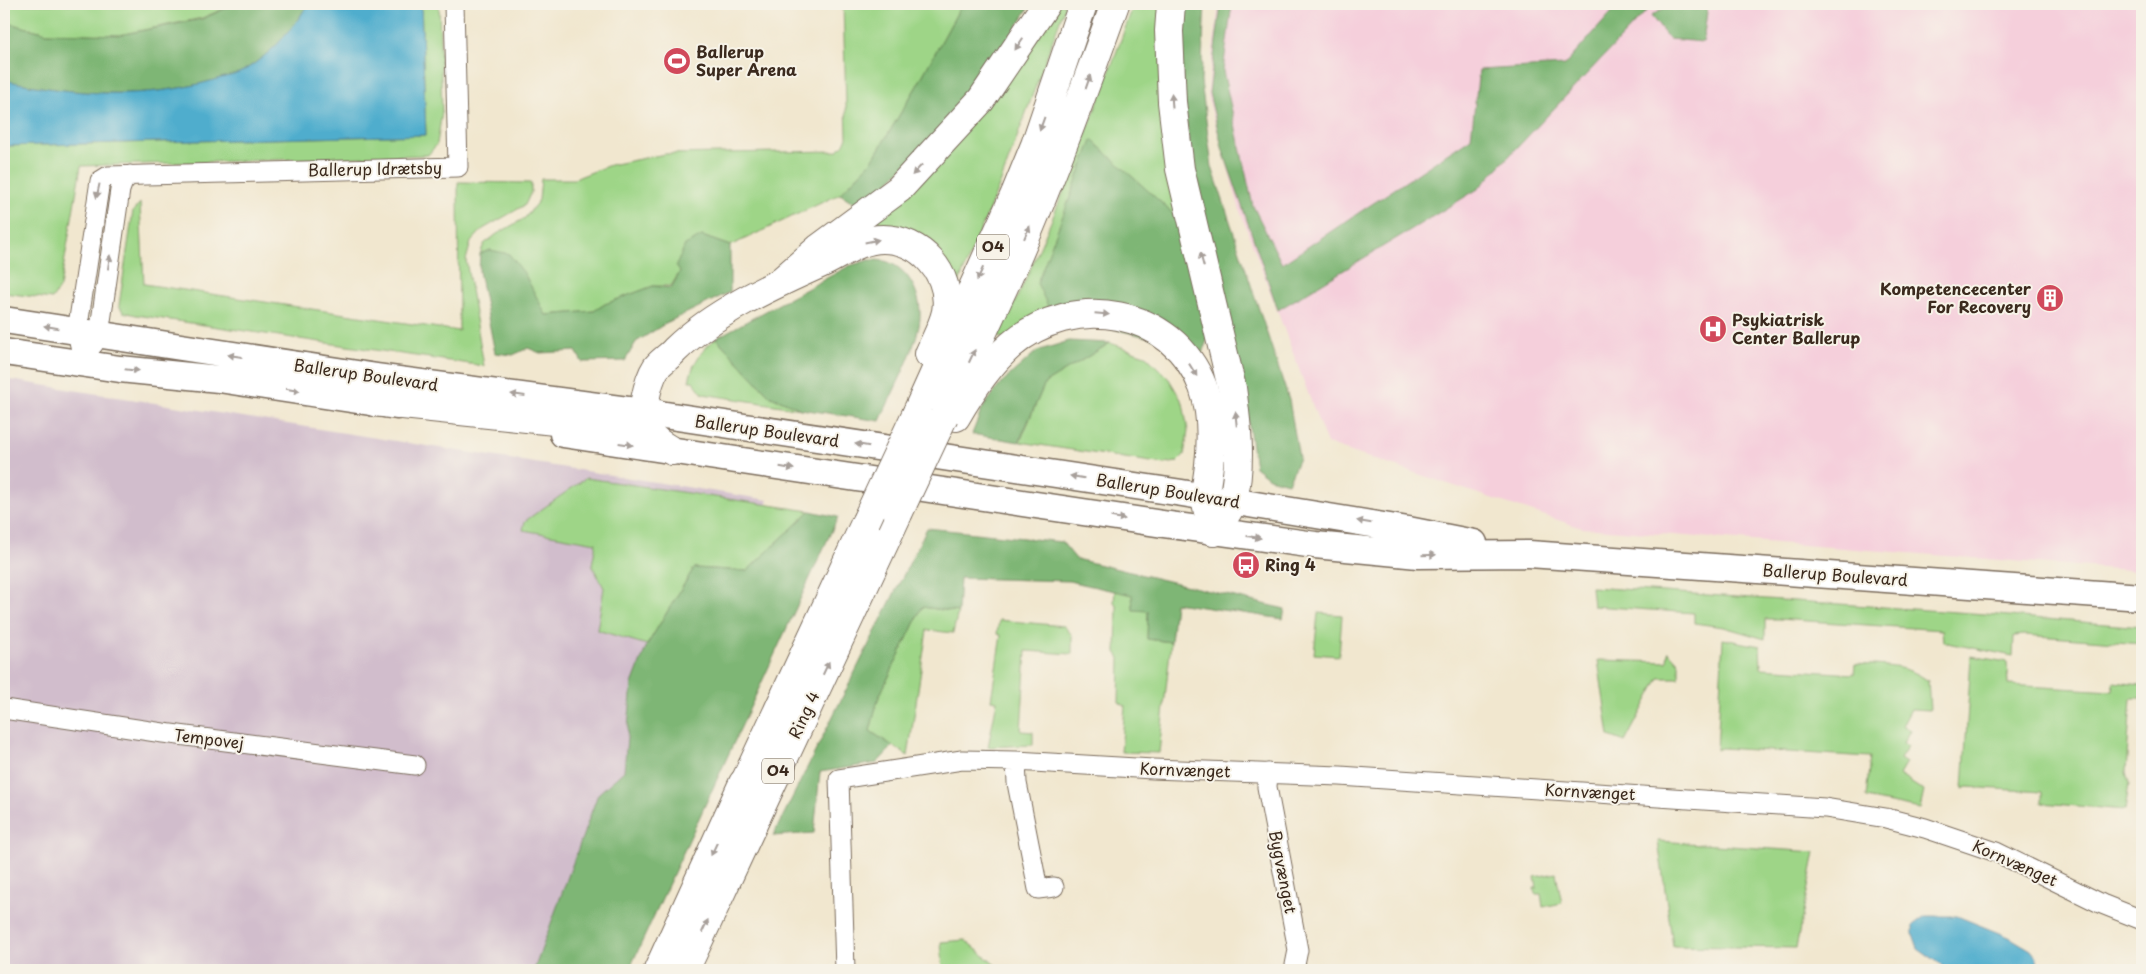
<svg xmlns="http://www.w3.org/2000/svg" width="2146" height="974" font-family="'Playpen Sans',sans-serif">
	<style>
		.built { fill: #f5cfdb }
		.industrial { fill: #d1bdcc }
		.green { fill: #9ed587; stroke: #6c8052 }
		.forest { fill: #7eb674; stroke: #5c7049 }
		.water { fill: #4fadcd; stroke: #456c76 }
		.lines { fill: none; stroke-linecap: round; stroke-linejoin: round }
		.street-casing { stroke: #7b6c5c; stroke-width: 21 }
		.secondary-casing { stroke: #7b6c5c; stroke-width: 29 }
		.primary-casing { stroke: #7b6c5c; stroke-width: 30 }
		.highway-casing { stroke: #7b6c5c; stroke-width: 30 }
		.street { stroke: #fff; stroke-width: 19 }
		.secondary { stroke: #fff; stroke-width: 26 }
		.primary { stroke: #fff; stroke-width: 28 }
		.highway { stroke: #fff; stroke-width: 28 }
		.highway-bridge-casing { stroke: #7b6c5c; stroke-width: 30; stroke-linecap: butt }
		.highway-bridge { stroke: #fff; stroke-width: 28 }
		.oneway { fill: #a79f9a }
		.labels { text-anchor: middle; stroke-width: 4; stroke-linejoin: round; paint-order: stroke }
		.shield { fill: #f7f3e8; stroke: #73665b; stroke-width: 1 }
		.shield-label { font-size: 15px; font-weight: bold; fill: #3b2a1e }
		.poi-label { font-size: 16px; font-weight: bold; fill: #3b2a1e; stroke: #f7f3e8; text-anchor: start }
		.street-label { font-size: 16px; fill: #3b2a1e; stroke: #f7f3e8 }
	</style>
	<rect width="100%" height="100%" fill="#f7f3e8"/>
	<filter id="ink" filterUnits="userSpaceOnUse"><feTurbulence type="fractalNoise" baseFrequency=".02" numOctaves="2"/><feDisplacementMap in="SourceGraphic" scale="10" xChannelSelector="R" yChannelSelector="G"/><feConvolveMatrix kernelMatrix="1 2 1 2 8 2 1 2 1" color-interpolation-filters="sRGB"/></filter>
	<filter id="wash" filterUnits="userSpaceOnUse"><feTurbulence type="fractalNoise" baseFrequency=".0096" numOctaves="4" result="noise"/><feDisplacementMap in="SourceGraphic" scale="20" xChannelSelector="R" yChannelSelector="G"/><feGaussianBlur stdDeviation="1.12" result="paint"/><feColorMatrix in="noise" values="0 0 0 0 0 0 0 0 0 0 0 0 0 0 0 0 0 1.4 0 .05"/><feComposite in="paint" operator="in"/></filter>
	<g filter="url(#wash)">
		<rect width="100%" height="100%" fill="#f1e7cf"/>
		<path class="built" d="M 1219,4 L 2142,4 L 2142,571 L 1582,528 L 1327,444 L 1241,214 L 1207,95 Z"/>
		<path class="industrial" d="M 4,379 L 768,500 L 588,970 L 4,970 Z"/>
		<path class="green" d="M 4,4 L 235,4 L 202,18 L 119,35 L 47,33 L 4,22 Z
			M 421,4 L 439,4 L 442,112 L 437,144 L 428,155 L 81,166 L 60,287 L 52,299 L 4,293 L 4,146 L 426,135 Z
			M 843,4 L 962,4 L 918,84 L 872,161 L 840,194 L 730,246 L 702,236 L 671,286 L 653,286 L 605,304 L 594,311 L 545,315 L 524,273 L 490,250 L 480,254 L 484,244 L 497,234 L 525,218 L 539,200 L 541,179 L 574,179 L 610,165 L 665,154 L 837,151 L 844,144 L 847,137 Z
			M 1053,4 L 1066,4 L 1001,181 L 957,287 L 945,268 L 858,233 Z
			M 1134,4 L 1162,4 L 1161,89 L 1177,217 L 1092,141 L 1052,315 L 1008,341 L 998,336 C 1053,229 1093,116 1134,4 Z
			M 458,182 L 531,183 L 531,192 L 525,205 L 483,229 L 471,242 L 466,260 L 484,366 L 136,315 L 123,312 L 119,305 L 133,211 L 140,203 L 144,284 L 459,331 Z
			M 716,338 L 769,395 L 801,409 L 703,394 L 693,381 L 689,381 C 693,362 701,351 716,338 Z
			M 1110,343 L 1145,355 L 1169,379 L 1183,403 L 1188,431 L 1184,455 L 1177,462 L 1164,464 L 1020,442 L 1045,383 Z
			M 586,478 L 810,511 L 747,571 L 694,568 L 647,645 L 597,630 L 604,588 L 592,565 L 596,543 L 523,530 L 525,521 Z
			M 1591,587 L 1985,614 L 2142,627 L 2142,644 L 2025,635 L 2014,636 L 2013,656 L 1943,642 L 1942,630 L 1778,619 L 1765,619 L 1765,639 L 1724,627 L 1694,623 L 1694,613 L 1593,606 Z
			M 1115,590 L 1132,595 L 1148,610 L 1147,639 L 1171,642 L 1159,753 L 1121,752 L 1125,706 L 1119,702 L 1120,658 L 1116,652 L 1117,606 L 1114,602 Z
			M 922,607 L 958,612 L 953,633 L 927,630 L 908,756 L 870,731 L 878,699 Z
			M 1318,613 L 1342,615 L 1339,656 L 1314,654 Z
			M 999,620 L 1064,626 L 1072,635 L 1072,654 L 1026,651 L 1021,731 L 1033,732 L 1033,745 L 988,747 L 997,701 L 991,700 L 1001,635 L 997,634 Z
			M 1723,639 L 1760,646 L 1761,668 L 1854,674 L 1855,664 C 1881,666 1907,664 1928,681 L 1930,710 L 1911,709 L 1902,726 L 1910,730 L 1903,743 L 1908,746 L 1900,759 L 1906,763 L 1899,775 L 1924,791 L 1920,809 L 1866,798 L 1870,757 L 1721,748 L 1717,750 Z
			M 1668,651 L 1679,663 L 1679,678 L 1659,678 L 1625,742 L 1609,736 L 1598,660 L 1667,662 Z
			M 1971,656 L 2007,662 L 2008,685 L 2112,691 L 2113,682 L 2142,685 L 2142,698 L 2131,698 L 2126,772 L 2129,784 L 2125,810 L 2042,803 L 2042,792 L 1967,787 L 1963,789 Z
			M 1658,841 L 1815,852 L 1796,948 L 1673,946 Z
			M 1556,873 L 1562,903 L 1543,907 L 1541,894 L 1535,894 L 1534,888 L 1537,888 L 1535,877 Z
			M 965,940 L 999,968 L 997,970 L 943,970 L 941,942 Z"/>
		<path class="forest" d="M 235,4 L 308,4 C 292,31 270,55 243,71 C 234,76 223,77 214,80 C 146,100 72,95 4,80 L 4,22 L 47,33 L 119,35 L 202,19 Z
			M 962,4 L 1031,4 L 975,94 L 863,208 L 840,194 L 872,161 L 918,84 Z
			M 1176,4 L 1205,4 L 1201,81 L 1212,167 L 1289,400 L 1299,458 L 1288,483 L 1269,478 L 1255,467 L 1243,387 L 1193,193 Z
			M 1221,4 L 1232,4 L 1223,71 L 1253,206 L 1282,264 L 1471,138 L 1479,70 L 1565,65 L 1619,4 L 1653,4 L 1478,189 L 1278,310 L 1223,151 L 1209,93 Z
			M 1671,4 L 1708,4 L 1703,42 L 1669,39 L 1651,16 Z
			M 1092,140 L 1177,217 L 1189,242 L 1211,331 L 1200,358 L 1191,347 L 1052,315 L 1037,283 Z
			M 702,236 L 730,246 L 730,292 L 668,322 L 636,342 L 625,361 L 582,362 L 576,351 L 540,353 L 528,348 L 513,355 L 495,353 L 479,271 L 480,254 L 490,250 L 509,254 L 524,273 L 546,315 L 594,311 L 605,304 L 653,286 L 671,288 L 680,272 L 676,266 L 685,245 Z
			M 869,260 C 875,260 883,260 888,262 C 912,271 924,301 919,326 C 912,359 893,390 880,421 L 801,409 L 769,395 L 716,338 L 849,266 Z
			M 1069,341 L 1110,343 L 1045,383 L 1019,442 L 972,434 L 982,409 L 1001,383 L 1037,351 Z
			M 810,511 L 838,517 L 629,970 L 534,970 L 598,794 L 624,771 L 632,684 L 647,645 L 694,568 L 747,571 Z
			M 927,528 L 1062,542 L 1076,559 L 1285,609 L 1283,619 L 1175,603 L 1171,642 L 1147,639 L 1148,611 L 1133,610 L 1132,595 L 1069,581 L 960,578 L 958,612 L 922,607 L 878,699 L 870,731 L 893,746 L 877,763 L 820,772 L 814,833 L 773,836 Z"/>
		<path class="water" d="M 308,4 L 421,4 L 426,135 L 4,146 L 4,80 C 72,95 146,100 214,80 C 223,77 234,76 243,71 C 270,55 292,31 308,4 Z
			M 1925,916 L 1957,916 L 2009,937 L 2031,950 L 2037,958 L 2039,970 L 1949,970 L 1918,948 L 1913,934 L 1913,925 Z"/>
	</g>
	<g filter="url(#ink)">
		<g class="lines">
			<g class="street-casing">
				<path id="street" d="M 93,345 L 99,335 L 120,190 L 123,182 L 130,175
					M 84,364 L 77,332 L 100,181 L 108,176 L 458,167 L 454,4
					M 4,709 L 163,733 L 415,765
					M 1016,761 L 1017,783 L 1038,889 L 1054,887
					M 1268,773 L 1267,787 L 1298,950 L 1294,970
					M 845,970 L 839,779 L 962,760 L 1016,761 L 1153,769 L 1340,776 L 1825,808 L 1886,818 L 1925,828 L 1996,852 L 2102,904 L 2142,920"/>
			</g>
			<g class="secondary-casing">
				<path id="secondary" d="M 4,320 L 377,377 L 658,414 L 1182,493 L 1408,530 L 1474,543
					M 4,352 L 120,369 L 219,379 L 397,406
					M 563,434 L 1163,524 L 1315,545 L 1418,555 L 1529,554 L 2142,597"/>
			</g>
			<g class="primary-casing">
				<path id="primary" d="M 374,402 L 601,426 L 643,422 L 653,419 L 658,414
					M 956,417 C 971,391 988,365 1011,345 C 1072,292 1173,307 1203,387 C 1212,412 1212,438 1209,465 C 1208,475 1206,485 1205,495 C 1205,507 1211,520 1214,532
					M 672,451 C 649,438 639,428 645,400 C 647,390 650,377 656,368 C 661,361 669,357 675,350 C 714,312 771,286 820,264 C 841,255 859,239 883,239 C 920,239 952,273 946,312 C 943,326 935,340 929,354
					M 658,970 L 743,783
					M 685,970 L 898,514"/>
			</g>
			<g class="highway-casing">
				<path id="highway" d="M 1171,4 L 1169,31 L 1172,102 L 1180,169 L 1232,388 C 1237,424 1242,463 1233,499 C 1231,510 1220,522 1214,532
					M 780,282 L 819,248 L 899,189 L 981,100 L 1046,4
					M 917,412 L 1015,194 L 1035,145 L 1083,4
					M 944,416 C 965,370 987,324 1008,278 C 1048,189 1082,96 1115,4
					M 734,805 L 866,521"/>
			</g>
			<use href="#street" class="street"/>
			<use href="#secondary" class="secondary"/>
			<use href="#primary" class="primary"/>
			<use href="#highway" class="highway"/>
			<g class="highway-bridge-casing">
				<path id="highway-bridge" d="M 898,514 L 944,416
					M 866,521 L 917,412"/>
			</g>
			<use href="#highway-bridge" class="highway-bridge"/>
		</g>
		<defs><path id="oneway-solid" d="M-6-.8H1V-3.2L6.5 0L1 3.2V.8H-6Z" transform="scale(1.25)"/></defs>
		<g class="oneway">
			<use href="#oneway-solid" transform="translate(1019 44) rotate(124)"/>
			<use href="#oneway-solid" transform="translate(1088 82) rotate(-71)"/>
			<use href="#oneway-solid" transform="translate(1172 101) rotate(-94)"/>
			<use href="#oneway-solid" transform="translate(1042 124) rotate(110)"/>
			<use href="#oneway-solid" transform="translate(917 170) rotate(133)"/>
			<use href="#oneway-solid" transform="translate(98 191) rotate(102)"/>
			<use href="#oneway-solid" transform="translate(1027 232) rotate(-67)"/>
			<use href="#oneway-solid" transform="translate(872 241) rotate(-11)"/>
			<use href="#oneway-solid" transform="translate(1202 260) rotate(-105)"/>
			<use href="#oneway-solid" transform="translate(109 262) rotate(-82)"/>
			<use href="#oneway-solid" transform="translate(980 274) rotate(115)"/>
			<use href="#oneway-solid" transform="translate(1102 314) rotate(5)"/>
			<use href="#oneway-solid" transform="translate(51 327) rotate(-171)"/>
			<use href="#oneway-solid" transform="translate(235 356) rotate(-172)"/>
			<use href="#oneway-solid" transform="translate(972 356) rotate(-65)"/>
			<use href="#oneway-solid" transform="translate(132 370) rotate(6)"/>
			<use href="#oneway-solid" transform="translate(1193 370) rotate(58)"/>
			<use href="#oneway-solid" transform="translate(293 390) rotate(9)"/>
			<use href="#oneway-solid" transform="translate(518 395) rotate(-173)"/>
			<use href="#oneway-solid" transform="translate(1236 419) rotate(-96)"/>
			<use href="#oneway-solid" transform="translate(626 444) rotate(8)"/>
			<use href="#oneway-solid" transform="translate(862 445) rotate(-171)"/>
			<use href="#oneway-solid" transform="translate(787 468) rotate(9)"/>
			<use href="#oneway-solid" transform="translate(1077 477) rotate(-171)"/>
			<use href="#oneway-solid" transform="translate(1118 518) rotate(9)"/>
			<use href="#oneway-solid" transform="translate(1364 522) rotate(-170)"/>
			<use href="#oneway-solid" transform="translate(1254 537) rotate(8)"/>
			<use href="#oneway-solid" transform="translate(1429 555) rotate(-1)"/>
			<use href="#oneway-solid" transform="translate(826 668) rotate(-65)"/>
			<use href="#oneway-solid" transform="translate(714 849) rotate(115)"/>
			<use href="#oneway-solid" transform="translate(705 926) rotate(-65)"/>
		</g>
	</g>
	<defs>
		<g id="stadium-disc" transform="scale(1.4375)"><circle r="9.5" fill="#d1495b" stroke="#f7f3e8"/><path d="M0-5a6.5 5 0 1 0 0 10a6.5 5 0 1 0 0-10ZM-3.5-1.8h7v3.6h-7Z" fill="#fff"/></g>
		<g id="building-disc" transform="scale(1.4375)"><circle r="9.5" fill="#d1495b" stroke="#f7f3e8"/><path d="M-4-6H4V6H1V3H-1V6H-4ZM-2.5-4.3h1.7v1.8h-1.7ZM.8-4.3h1.7v1.8H.8ZM-2.5-1h1.7V.8h-1.7ZM.8-1h1.7V.8H.8Z" fill="#fff"/></g>
		<g id="hospital-disc" transform="scale(1.4375)"><circle r="9.5" fill="#d1495b" stroke="#f7f3e8"/><path d="M-5-5h3v3.5h4V-5h3V5h-3V1.5h-4V5h-3Z" fill="#fff"/></g>
		<g id="bus-disc" transform="scale(1.4375)"><circle r="9.5" fill="#d1495b" stroke="#f7f3e8"/><path d="M-5-6H5V4H4V6H2V4H-2V6H-4V4H-5ZM-3.5-4V0h7V-4ZM-3.5 1.2v1.5H-2V1.2ZM2 1.2v1.5H3.5V1.2Z" fill="#fff"/></g>
	</defs>
	<g fill-rule="evenodd">
		<use href="#stadium-disc" x="677" y="61"/>
		<use href="#building-disc" x="2050" y="298"/>
		<use href="#hospital-disc" x="1713" y="329"/>
		<use href="#bus-disc" x="1246" y="565"/>
	</g>
	<g class="labels">
		<g class="shield">
			<rect x="977" y="234.5" width="32" height="25" rx="4"/>
			<rect x="762" y="758.5" width="32" height="25" rx="4"/>
		</g>
		<g class="shield-label">
			<text x="993" y="252">O4</text>
			<text x="778" y="776">O4</text>
		</g>
		<g class="poi-label">
			<text x="696" y="58">Ballerup<tspan x="696" dy="18">Super Arena</tspan></text>
			<text x="2031" y="295" text-anchor="end">Kompetencecenter<tspan x="2031" dy="18">For Recovery</tspan></text>
			<text x="1732" y="326">Psykiatrisk<tspan x="1732" dy="18">Center Ballerup</tspan></text>
			<text x="1265" y="571">Ring 4</text>
		</g>
		<g class="street-label">
			<text transform="translate(375 169) rotate(-1)" y="6">Ballerup Idrætsby</text>
			<text transform="translate(366 375) rotate(8)" y="6">Ballerup Boulevard</text>
			<text transform="translate(767 431) rotate(8)" y="6">Ballerup Boulevard</text>
			<text transform="translate(1168 491) rotate(9)" y="6">Ballerup Boulevard</text>
			<text transform="translate(1835 575) rotate(4)" y="6">Ballerup Boulevard</text>
			<text transform="translate(804 715) rotate(-65)" y="6">Ring 4</text>
			<text transform="translate(209 739) rotate(7)" y="6">Tempovej</text>
			<text transform="translate(1185 770) rotate(2)" y="6">Kornvænget</text>
			<text transform="translate(1590 792) rotate(3)" y="6">Kornvænget</text>
			<text transform="translate(2015 863) rotate(24)" y="6">Kornvænget</text>
			<text transform="translate(1283 872) rotate(79)" y="6">Bygvænget</text>
		</g>
	</g>
	<rect width="2146" height="974" fill="none" stroke="#f7f3e8" stroke-width="20"/>
</svg>
